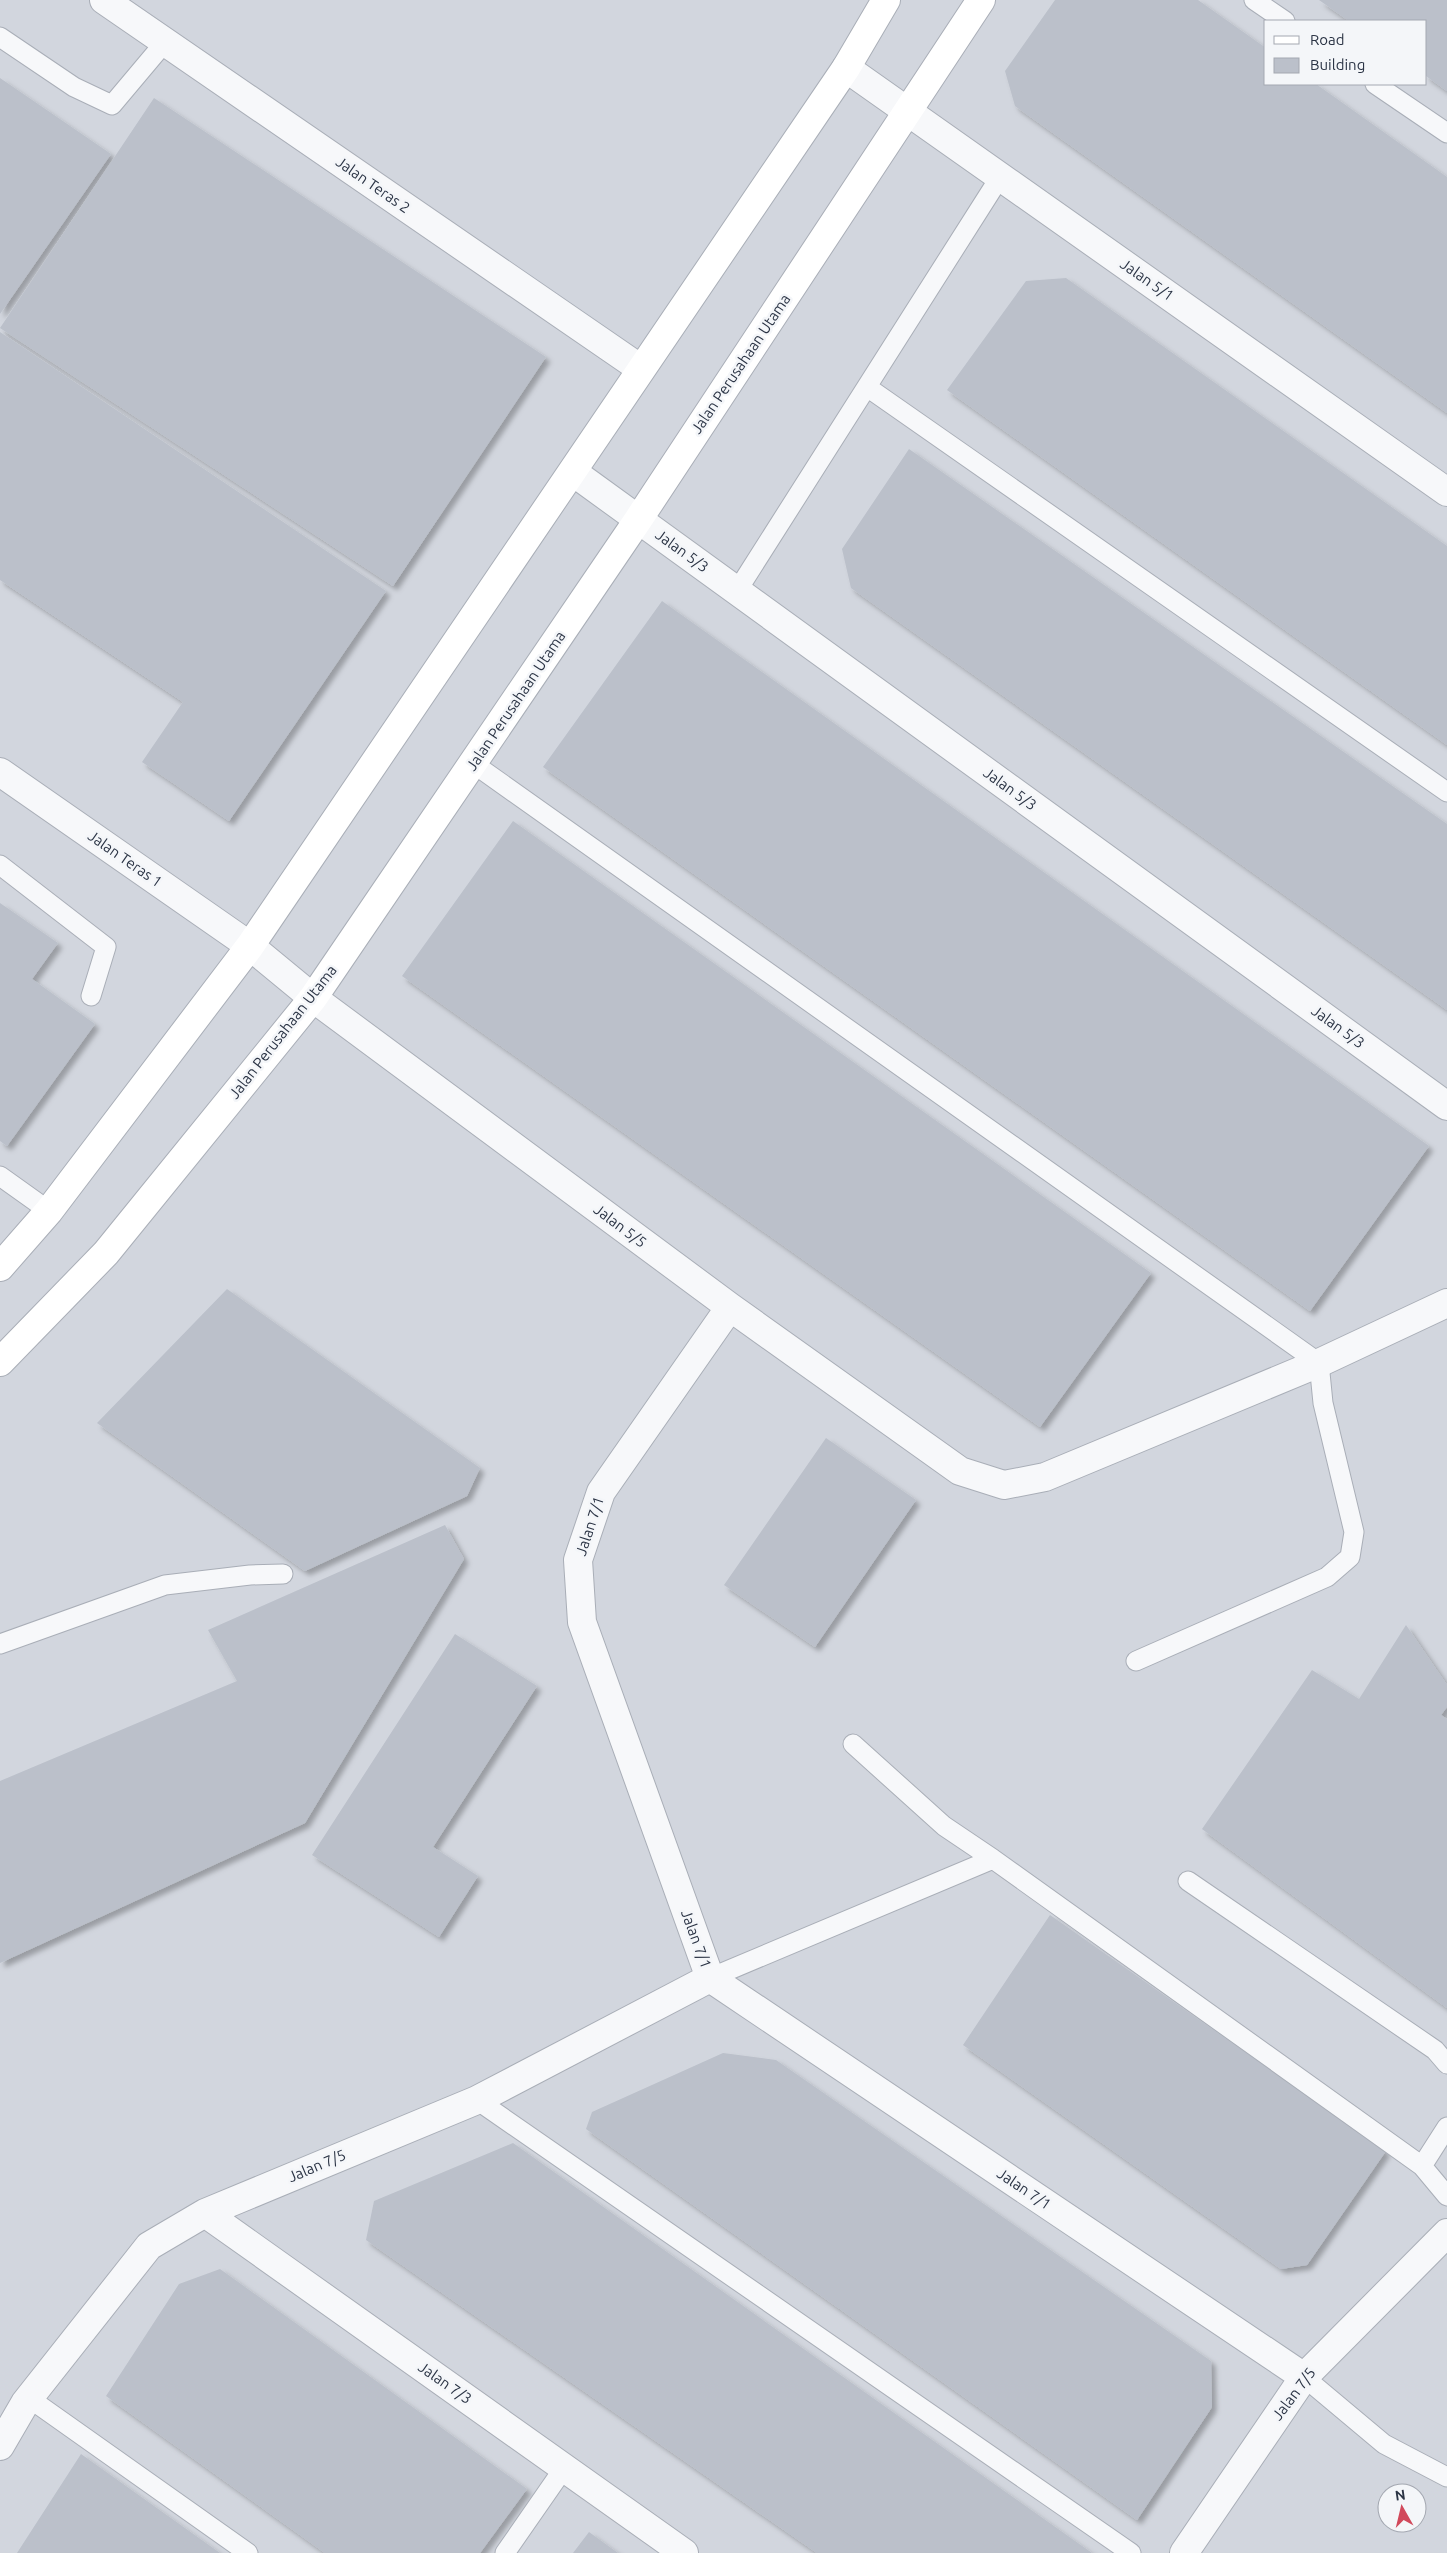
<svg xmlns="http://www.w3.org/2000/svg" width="1447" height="2553" font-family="Ubuntu,sans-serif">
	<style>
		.built { fill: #d2d6de; fill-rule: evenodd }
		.building { fill: #bbc0ca; filter: url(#shadow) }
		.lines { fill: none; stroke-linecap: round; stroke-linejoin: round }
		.lane-casing { stroke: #a9aeb7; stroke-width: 21 }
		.street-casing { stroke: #a9aeb7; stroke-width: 30 }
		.secondary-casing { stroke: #a9aeb7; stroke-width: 30 }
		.lane { stroke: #f7f8fa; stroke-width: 19 }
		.street { stroke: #f7f8fa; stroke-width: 28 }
		.secondary { stroke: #fff; stroke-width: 28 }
		.labels { text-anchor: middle; stroke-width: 5; stroke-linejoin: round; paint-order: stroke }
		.street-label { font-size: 15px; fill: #2b3445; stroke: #f4f6f9 }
	</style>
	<defs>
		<filter id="shadow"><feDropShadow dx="4.5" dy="4.5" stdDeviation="2.5" flood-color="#0004"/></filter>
	</defs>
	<rect width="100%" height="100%" fill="#e4e7ec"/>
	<path class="built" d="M 0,0 L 1447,0 L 1447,2553 L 0,2553 ZM 1266,21 L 1426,21 L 1426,84 L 1266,84 ZM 1387,2493 L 1417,2493 L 1417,2523 L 1387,2523 Z"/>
	<path class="building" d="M 1055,0 L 1198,0 L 1266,48 L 1266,84 L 1316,84 L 1447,177 L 1447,413 L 1015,106 L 1005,71 Z
		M 1319,0 L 1447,0 L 1447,91 L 1426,76 L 1426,21 L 1349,21 Z
		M 0,78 L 111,154 L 0,314 Z
		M 154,98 L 546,357 L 393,586 L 0,328 Z
		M 1066,278 L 1447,546 L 1447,745 L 947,390 L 1026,281 Z
		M 0,332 L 386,591 L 229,821 L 142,762 L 183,702 L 0,580 Z
		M 909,449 L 1447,824 L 1447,1010 L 851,588 L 842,549 Z
		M 662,601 L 1429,1146 L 1310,1311 L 543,767 Z
		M 513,821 L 1151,1273 L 1040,1427 L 402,976 Z
		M 0,903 L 58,943 L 32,979 L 95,1024 L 7,1146 L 0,1141 Z
		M 227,1289 L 480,1468 L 467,1496 L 305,1571 L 97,1423 Z
		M 826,1438 L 916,1500 L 815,1647 L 724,1585 Z
		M 445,1525 L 464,1559 L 305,1823 L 0,1963 L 0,1781 L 237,1681 L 208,1630 Z
		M 1406,1625 L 1447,1685 L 1447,1707 L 1441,1715 L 1447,1719 L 1447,2008 L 1202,1829 L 1312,1670 L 1359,1699 Z
		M 455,1634 L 537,1686 L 433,1847 L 478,1876 L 439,1937 L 312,1855 Z
		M 1050,1915 L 1386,2151 L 1307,2265 L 1281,2269 L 963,2045 Z
		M 723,2053 L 776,2060 L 1211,2361 L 1212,2407 L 1137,2520 L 586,2129 L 592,2112 Z
		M 513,2143 L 1092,2553 L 817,2553 L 366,2240 L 374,2201 Z
		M 220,2269 L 527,2489 L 480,2553 L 325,2553 L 106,2396 L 179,2284 Z
		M 81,2454 L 220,2553 L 17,2553 Z
		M 589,2532 L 618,2553 L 573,2553 Z"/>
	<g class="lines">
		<g class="lane-casing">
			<path id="lane" d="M 1254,0 L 1285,21
				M 0,37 L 74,87 L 112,105 L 165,42
				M 1375,84 L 1447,133
				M 867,387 L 1447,792
				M 737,591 L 1000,177
				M 474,764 L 1319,1363 L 1323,1403 L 1354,1532 L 1350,1557 L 1327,1577 L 1136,1661
				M 0,865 L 106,947 L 91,996
				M 0,1176 L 49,1211
				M 0,1644 L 165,1585 L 250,1575 L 283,1574
				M 853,1744 L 944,1826 L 993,1859
				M 1188,1881 L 1435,2050 L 1447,2064
				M 710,1978 L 993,1859 L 1422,2166 L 1447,2196
				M 477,2100 L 1131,2553
				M 1422,2166 L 1447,2127
				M 1304,2377 L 1384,2444 L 1447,2477
				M 29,2398 L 248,2553
				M 505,2553 L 564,2468"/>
		</g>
		<g class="street-casing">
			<path id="street" d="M 104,0 L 641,369
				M 846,68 L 1447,492
				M 573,472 L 1447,1106
				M 0,772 L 250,946 L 313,998 L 730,1307 L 960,1471 L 1004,1485 L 1045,1477 L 1319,1363 L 1447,1303
				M 730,1307 L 601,1492 L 578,1560 L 582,1622 L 710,1978 L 1304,2377
				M 205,2213 L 684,2553
				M 0,2446 L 25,2403 L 149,2246 L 205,2213 L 477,2100 L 710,1978
				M 1184,2553 L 1304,2377 L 1447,2233"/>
		</g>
		<g class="secondary-casing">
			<path id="secondary" d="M 0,1267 L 49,1211 L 250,946 L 846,68 L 886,0
				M 0,1362 L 106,1253 L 313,998 L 638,520 L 981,0"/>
		</g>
		<use href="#lane" class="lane"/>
		<use href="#street" class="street"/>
		<use href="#secondary" class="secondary"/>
	</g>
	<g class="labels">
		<g class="street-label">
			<text transform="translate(373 185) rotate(35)" y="5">Jalan Teras 2</text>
			<text transform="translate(1147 280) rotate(35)" y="5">Jalan 5/1</text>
			<text transform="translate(741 364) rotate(-56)" y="5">Jalan Perusahaan Utama</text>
			<text transform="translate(682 551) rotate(36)" y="5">Jalan 5/3</text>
			<text transform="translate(516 701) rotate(-56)" y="5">Jalan Perusahaan Utama</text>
			<text transform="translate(1010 789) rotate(36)" y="5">Jalan 5/3</text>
			<text transform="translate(125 859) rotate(35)" y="5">Jalan Teras 1</text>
			<text transform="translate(1338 1027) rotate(36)" y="5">Jalan 5/3</text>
			<text transform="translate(283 1032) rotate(-52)" y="5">Jalan Perusahaan Utama</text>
			<text transform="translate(620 1226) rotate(37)" y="5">Jalan 5/5</text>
			<text transform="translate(590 1526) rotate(-72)" y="5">Jalan 7/1</text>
			<text transform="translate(696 1939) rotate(70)" y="5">Jalan 7/1</text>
			<text transform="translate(317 2166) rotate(-23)" y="5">Jalan 7/5</text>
			<text transform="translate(1024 2189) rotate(34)" y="5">Jalan 7/1</text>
			<text transform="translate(445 2383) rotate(35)" y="5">Jalan 7/3</text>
			<text transform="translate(1294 2394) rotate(-53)" y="5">Jalan 7/5</text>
		</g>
	</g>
	<rect x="1264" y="20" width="162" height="65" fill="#f4f6f9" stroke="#a4a8b1"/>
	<rect x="1274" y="36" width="25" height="8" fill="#ffffff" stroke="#a4a8b1"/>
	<text x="1310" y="45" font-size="15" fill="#2b3445">Road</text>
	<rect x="1274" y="58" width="25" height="15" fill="#bbc0ca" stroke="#a4a8b1"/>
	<text x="1310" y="70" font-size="15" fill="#2b3445">Building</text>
	<g transform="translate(1402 2508) rotate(352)"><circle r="24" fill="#f4f6f9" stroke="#a4a8b1"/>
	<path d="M0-4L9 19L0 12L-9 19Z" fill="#d1495b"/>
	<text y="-8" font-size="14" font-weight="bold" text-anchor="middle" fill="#2b3445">N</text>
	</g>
</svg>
